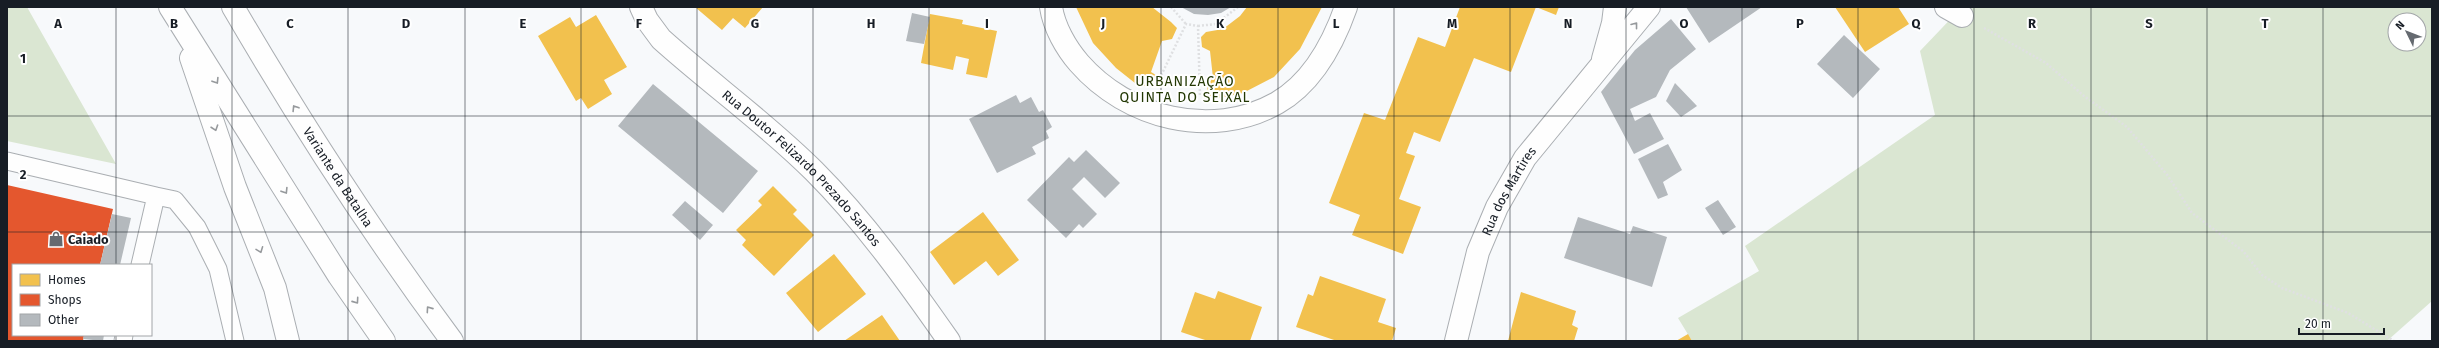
<svg xmlns="http://www.w3.org/2000/svg" width="2439" height="348" font-family="'Fira Sans',sans-serif">
	<style>
		.green { fill: #dae6d2; fill-rule: evenodd }
		.homes { fill: #f2c14e }
		.shops { fill: #e4572e }
		.building { fill: #b4b9bd }
		.lines { fill: none; stroke-linecap: round; stroke-linejoin: round }
		.service-casing { stroke: #aaaeb2; stroke-width: 19 }
		.minor-casing { stroke: #aaaeb2; stroke-width: 24 }
		.secondary-casing { stroke: #aaaeb2; stroke-width: 24 }
		.motorway-casing { stroke: #aaaeb2; stroke-width: 24 }
		.path { stroke: #dfe0e2; stroke-width: 2.5; stroke-dasharray: 2 2; stroke-linecap: butt }
		.service { stroke: #fefefe; stroke-width: 17 }
		.minor { stroke: #fefefe; stroke-width: 22 }
		.secondary { stroke: #fefefe; stroke-width: 22 }
		.motorway { stroke: #fefefe; stroke-width: 22 }
		.oneway { stroke: #96999c }
		.grid { fill: none; stroke: #171d25; stroke-width: 1; stroke-opacity: 0.55 }
		.labels { text-anchor: middle; stroke-width: 4; stroke-linejoin: round; paint-order: stroke }
		.street-label { font-size: 13px; fill: #171d25; stroke: #fff }
		.poi-label { font-size: 13px; font-weight: bold; fill: #171d25; stroke: #fff; text-anchor: start }
		.neighbourhood-label { font-size: 14px; letter-spacing: 1px; fill: #233804; stroke: #fff }
		.grid-label { font-size: 13px; text-anchor: middle; font-weight: bold; fill: #171d25; stroke: #fff; stroke-width: 4; stroke-linejoin: round; paint-order: stroke }
	</style>
	<rect width="100%" height="100%" fill="#f7f9fb"/>
	<path class="green" d="M 7,7 L 27,7 L 116,164 L 7,141 Z
		M 1962,7 L 2432,7 L 2432,301 L 2387,341 L 1692,341 L 1678,318 L 1759,271 L 1745,246 L 1935,115 L 1920,51 ZM 2395,20 L 2419,20 L 2419,44 L 2395,44 Z"/>
	<path class="homes" d="M 695,7 L 763,7 L 745,28 L 733,18 L 722,30 Z
		M 1076,7 L 1152,7 L 1171,22 L 1177,28 L 1172,39 L 1162,41 L 1151,72 L 1156,75 L 1150,84 L 1140,87 L 1116,68 L 1093,43 Z
		M 1247,7 L 1322,7 L 1300,49 L 1274,77 L 1243,93 L 1215,99 L 1208,94 L 1207,85 L 1213,78 L 1210,51 L 1202,47 L 1201,37 L 1206,32 L 1223,29 L 1240,16 Z
		M 1460,7 L 1559,7 L 1556,15 L 1536,7 L 1511,72 L 1474,58 L 1440,142 L 1414,132 L 1406,153 L 1415,156 L 1399,199 L 1421,207 L 1403,254 L 1352,235 L 1360,215 L 1329,203 L 1364,113 L 1385,120 L 1418,37 L 1445,47 Z
		M 1835,7 L 1898,7 L 1909,24 L 1865,52 Z
		M 930,14 L 963,20 L 962,24 L 997,31 L 987,78 L 966,74 L 969,59 L 956,56 L 953,70 L 921,63 Z
		M 596,15 L 627,67 L 604,80 L 612,94 L 588,109 L 581,98 L 576,101 L 538,36 L 570,17 L 576,27 Z
		M 773,186 L 797,210 L 793,214 L 814,235 L 774,276 L 742,245 L 746,240 L 736,230 L 762,205 L 758,201 Z
		M 983,212 L 1019,260 L 998,276 L 986,261 L 954,285 L 930,252 Z
		M 834,254 L 866,294 L 818,332 L 786,293 Z
		M 1320,276 L 1386,299 L 1378,322 L 1396,328 L 1392,341 L 1337,341 L 1296,327 L 1308,294 L 1313,296 Z
		M 1218,291 L 1262,307 L 1250,341 L 1208,341 L 1181,332 L 1195,292 L 1215,299 Z
		M 1521,292 L 1576,311 L 1572,325 L 1578,328 L 1574,341 L 1508,341 Z
		M 882,315 L 900,341 L 844,341 Z
		M 1688,334 L 1692,341 L 1676,341 Z"/>
	<path class="shops" d="M 7,185 L 113,209 L 100,265 L 13,265 L 13,335 L 84,335 L 83,341 L 7,341 Z"/>
	<path class="building" d="M 1181,7 L 1231,7 L 1221,13 L 1208,15 L 1194,14 Z
		M 1686,7 L 1762,7 L 1709,43 Z
		M 912,13 L 930,17 L 924,44 L 906,41 Z
		M 1671,19 L 1696,49 L 1670,70 L 1656,97 L 1630,109 L 1635,121 L 1650,113 L 1664,139 L 1634,154 L 1601,92 L 1635,50 Z
		M 1844,35 L 1880,69 L 1853,98 L 1817,64 Z
		M 1675,83 L 1697,106 L 1681,117 L 1666,101 Z
		M 653,84 L 758,171 L 723,213 L 618,126 Z
		M 1016,95 L 1020,103 L 1031,97 L 1039,112 L 1043,110 L 1052,127 L 1046,131 L 1049,138 L 1032,147 L 1036,154 L 997,173 L 969,119 Z
		M 1668,144 L 1682,170 L 1663,182 L 1668,195 L 1658,199 L 1638,159 Z
		M 1086,150 L 1120,183 L 1105,198 L 1084,177 L 1072,189 L 1097,214 L 1083,228 L 1079,224 L 1066,238 L 1027,200 L 1069,157 L 1074,162 Z
		M 1718,200 L 1736,227 L 1723,235 L 1705,208 Z
		M 685,201 L 713,225 L 700,240 L 672,215 Z
		M 112,214 L 131,218 L 120,265 L 100,265 Z
		M 1578,217 L 1630,234 L 1633,226 L 1667,237 L 1652,287 L 1564,258 Z
		M 84,335 L 104,335 L 103,341 L 83,339 Z"/>
	<g class="lines">
		<g class="service-casing">
			<path id="service" d="M 7,161 L 156,196
				M 140,265 L 156,196 L 175,200 L 197,227 L 218,269 L 235,341
				M 123,341 L 124,335"/>
		</g>
		<g class="minor-casing">
			<g id="minor">
				<path id="s1" d="M 641,7 L 647,20 L 661,39 C 711,84 766,123 814,171 C 865,222 907,281 949,341"/>
				<path d="M 1051,7 C 1054,27 1066,48 1079,63 C 1127,118 1211,140 1277,103 C 1312,83 1333,44 1346,7"/>
				<path d="M 1946,7 L 1962,16"/>
			</g>
		</g>
		<g class="secondary-casing">
			<g id="secondary">
				<path d="M 1603,59 L 1613,23 L 1615,7"/>
				<path id="s2" d="M 1456,341 L 1478,252 L 1497,207 L 1525,158 L 1649,7"/>
			</g>
		</g>
		<g class="motorway-casing">
			<g id="motorway">
				<path d="M 170,7 L 339,276 L 384,341"/>
				<path id="s3" d="M 233,7 C 299,120 374,236 452,341"/>
				<path d="M 191,58 L 235,187 L 275,288 L 288,341"/>
			</g>
		</g>
		<path class="path" d="M 1171,7 L 1186,24
			M 1198,26 L 1216,24 L 1238,7
			M 1984,28 L 2046,63 L 2084,96 L 2127,127 L 2168,176 L 2192,213 L 2243,251 L 2262,275 L 2282,288 L 2348,313 L 2394,341
			M 1156,86 L 1186,24 L 1198,26 L 1200,96"/>
		<use href="#service" class="service"/>
		<use href="#minor" class="minor"/>
		<use href="#secondary" class="secondary"/>
		<use href="#motorway" class="motorway"/>
	</g>
	<defs><path id="oneway-chevron" d="M-2-3.5L2.5 0L-2 3.5" fill="none" stroke-width="1.6" stroke-linecap="round" stroke-linejoin="round"/></defs>
	<g class="oneway">
		<use href="#oneway-chevron" transform="translate(1635 25) rotate(-52)"/>
		<use href="#oneway-chevron" transform="translate(216 81) rotate(58)"/>
		<use href="#oneway-chevron" transform="translate(295 108) rotate(-122)"/>
		<use href="#oneway-chevron" transform="translate(215 128) rotate(71)"/>
		<use href="#oneway-chevron" transform="translate(285 191) rotate(58)"/>
		<use href="#oneway-chevron" transform="translate(260 250) rotate(69)"/>
		<use href="#oneway-chevron" transform="translate(356 301) rotate(55)"/>
		<use href="#oneway-chevron" transform="translate(429 309) rotate(-125)"/>
	</g>
	<path class="grid" d="M 116,7 L 116,265M 232,7 L 232,341M 348,7 L 348,341M 465,7 L 465,341M 581,7 L 581,341M 697,7 L 697,341M 813,7 L 813,341M 929,7 L 929,341M 1045,7 L 1045,341M 1161,7 L 1161,341M 1278,7 L 1278,341M 1394,7 L 1394,341M 1510,7 L 1510,341M 1626,7 L 1626,341M 1742,7 L 1742,341M 1858,7 L 1858,341M 1974,7 L 1974,341M 2091,7 L 2091,341M 2207,7 L 2207,341M 2323,7 L 2323,341M 7,116 L 2432,116M 7,232 L 2432,232M 116,335 L 116,341"/>
	<defs>
		<g id="shop-bare" transform="scale(1.2)"><path d="M-5-2.5h2.3a2.7 3.5 0 0 1 5.4 0H5L5.5 6h-11ZM-1.5-2.5h3a1.5 2.3 0 0 0-3 0Z" fill="#656a70" stroke="#fff" stroke-width="2.5" paint-order="stroke"/></g>
	</defs>
	<g fill-rule="evenodd">
		<use href="#shop-bare" x="56" y="239"/>
	</g>
	<g class="labels">
		<g class="street-label">
			<text dy="5" stroke="none"><textPath href="#s1" startOffset="229">Rua Doutor Felizardo Prezado Santos</textPath></text>
			<text dy="5" stroke="none"><textPath href="#s3" startOffset="200">Variante da Batalha</textPath></text>
			<text dy="5" stroke="none"><textPath href="#s2" startOffset="160">Rua dos Mártires</textPath></text>
		</g>
		<g class="poi-label">
			<text x="68" y="244">Caiado</text>
		</g>
		<g class="neighbourhood-label">
			<text x="1185" y="86">URBANIZAÇÃO<tspan x="1185" dy="16">QUINTA DO SEIXAL</tspan></text>
		</g>
	</g>
	<g class="grid-label">
		<text x="58" y="28">A</text>
		<text x="174" y="28">B</text>
		<text x="290" y="28">C</text>
		<text x="406" y="28">D</text>
		<text x="523" y="28">E</text>
		<text x="639" y="28">F</text>
		<text x="755" y="28">G</text>
		<text x="871" y="28">H</text>
		<text x="987" y="28">I</text>
		<text x="1103" y="28">J</text>
		<text x="1220" y="28">K</text>
		<text x="1336" y="28">L</text>
		<text x="1452" y="28">M</text>
		<text x="1568" y="28">N</text>
		<text x="1684" y="28">O</text>
		<text x="1800" y="28">P</text>
		<text x="1916" y="28">Q</text>
		<text x="2032" y="28">R</text>
		<text x="2149" y="28">S</text>
		<text x="2265" y="28">T</text>
		<text x="23" y="63">1</text>
		<text x="23" y="179">2</text>
	</g>
	<rect width="2439" height="348" fill="none" stroke="#171d25" stroke-width="16"/>
	<rect x="12" y="264" width="140" height="72" fill="#ffffff" stroke="#a2a5a8"/>
	<rect x="20" y="274" width="20" height="12" fill="#f2c14e" stroke="#a2a5a8"/>
	<text x="48" y="284" font-size="12" fill="#171d25">Homes</text>
	<rect x="20" y="294" width="20" height="12" fill="#e4572e" stroke="#a2a5a8"/>
	<text x="48" y="304" font-size="12" fill="#171d25">Shops</text>
	<rect x="20" y="314" width="20" height="12" fill="#b4b9bd" stroke="#a2a5a8"/>
	<text x="48" y="324" font-size="12" fill="#171d25">Other</text>
	<g transform="translate(2407 32) rotate(313)"><circle r="19" fill="#ffffff" stroke="#a2a5a8"/>
	<path d="M0-3L7 15L0 10L-7 15Z" fill="#656a70"/>
	<text y="-6" font-size="11" font-weight="bold" text-anchor="middle" fill="#171d25">N</text>
	</g>
	<path d="M2299 328v6h85v-6" fill="none" stroke="#171d25" stroke-width="2"/>
	<text x="2305" y="328" font-size="12" fill="#171d25" stroke="#ffffff" stroke-width="3" paint-order="stroke">20 m</text>
</svg>
